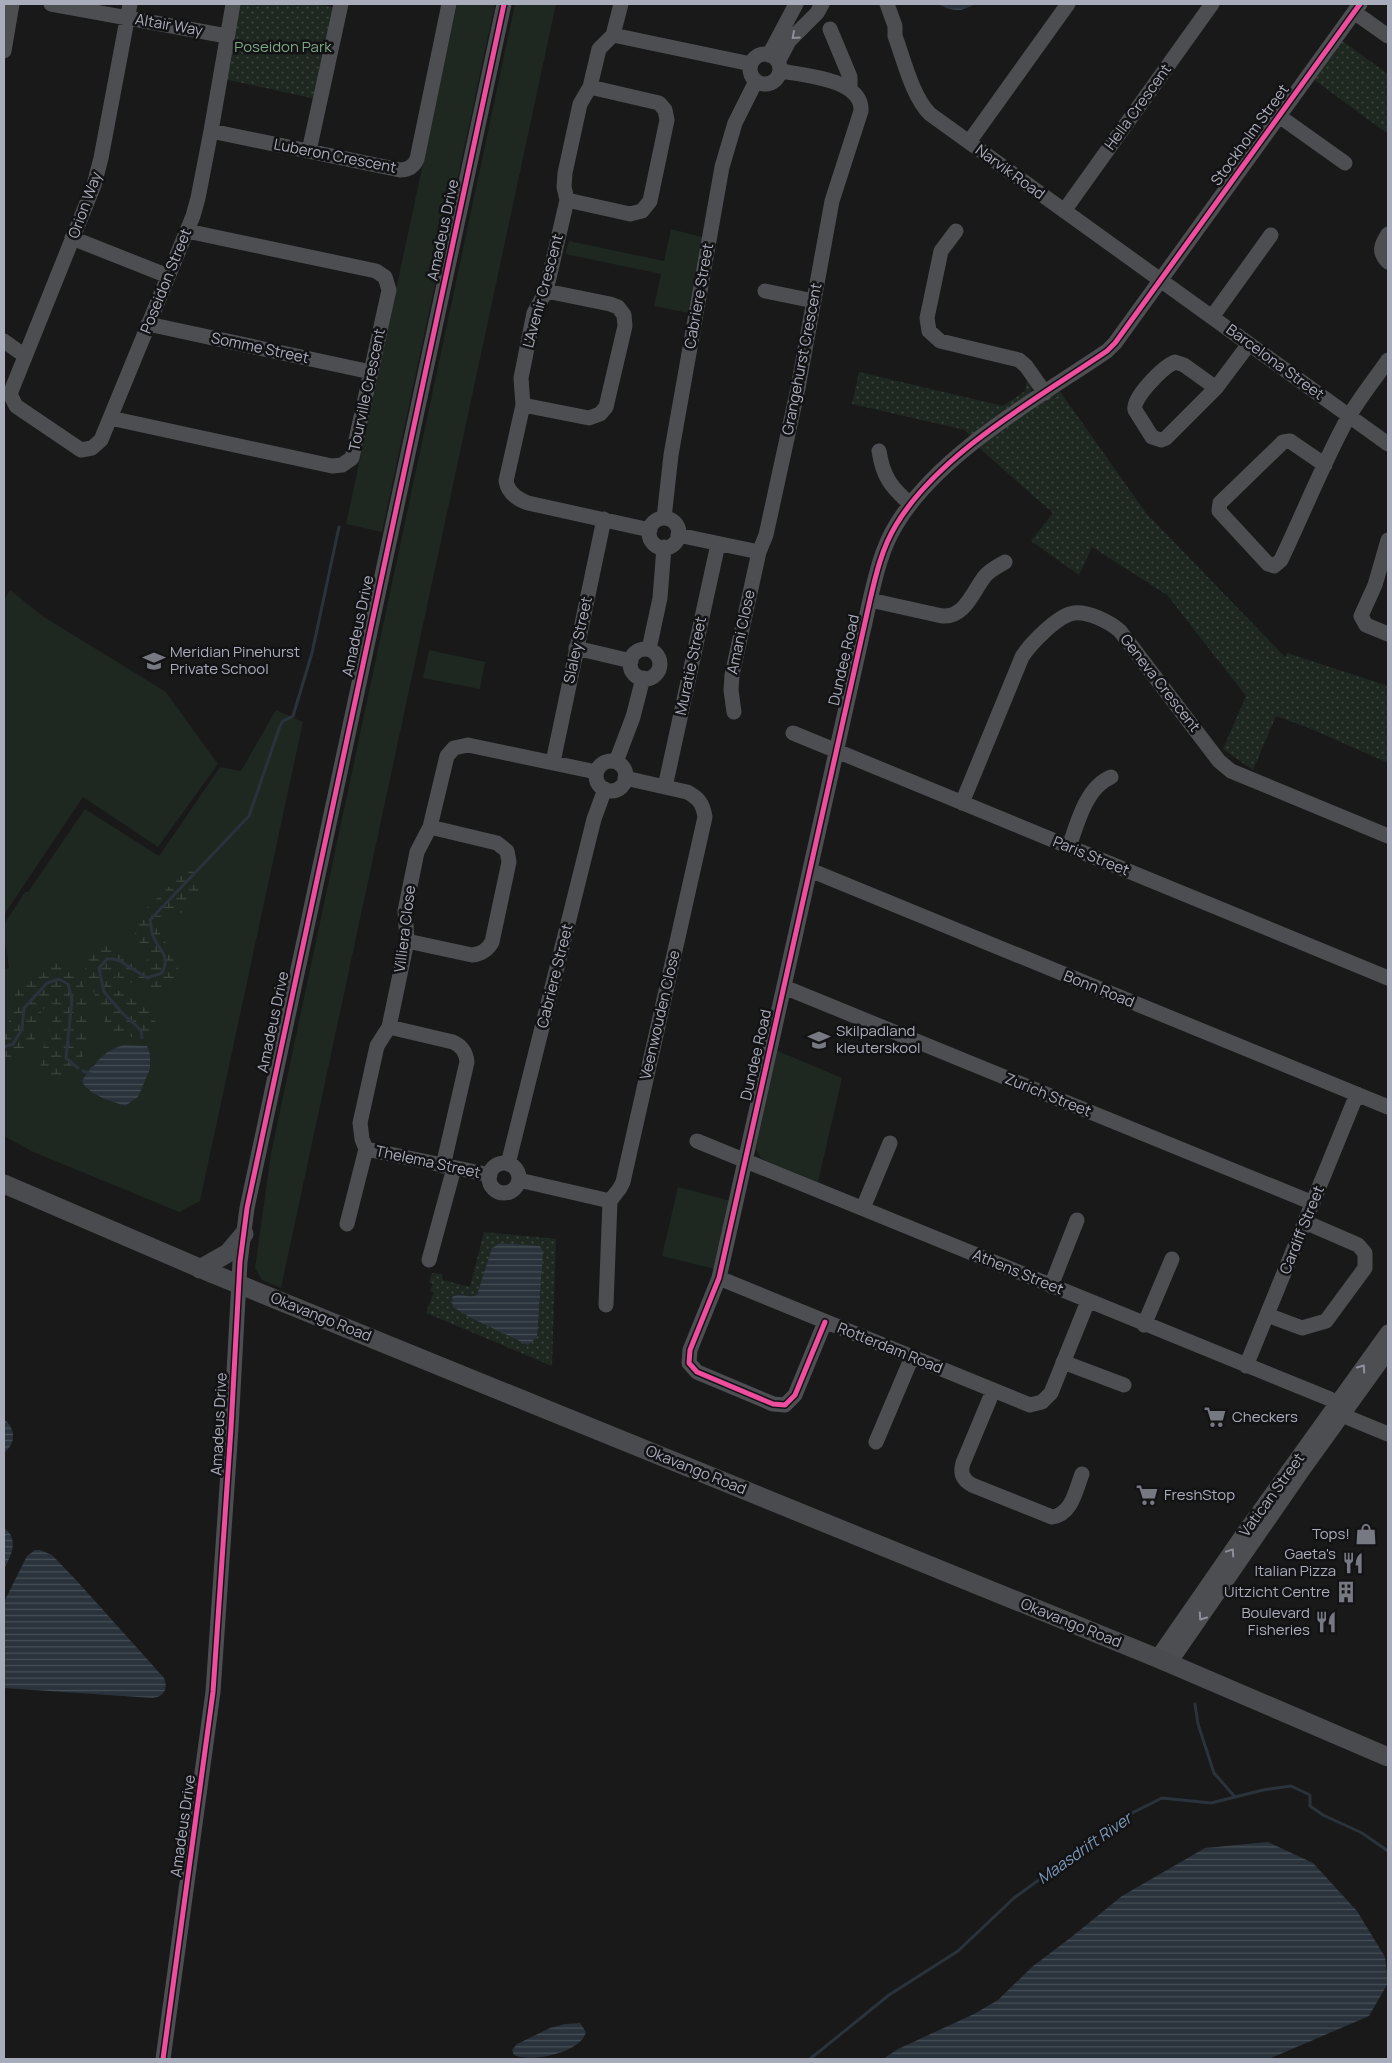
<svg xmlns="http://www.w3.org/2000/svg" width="1392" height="2063" font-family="Manrope,sans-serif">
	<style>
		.green { fill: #1e2720 }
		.wetland { fill: url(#wetland-marsh) }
		.park { fill: url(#park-dots) }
		.water { fill: url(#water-rules) }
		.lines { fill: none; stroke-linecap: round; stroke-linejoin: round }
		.stream { stroke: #2a333c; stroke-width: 3 }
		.minor { stroke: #4c4e52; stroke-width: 15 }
		.major { stroke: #4a4b4e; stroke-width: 19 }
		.cycleway-casing { stroke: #131315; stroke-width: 8 }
		.cycleway { stroke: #ef4d9e; stroke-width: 5 }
		.oneway { stroke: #8d909c }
		.labels { text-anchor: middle; stroke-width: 5; stroke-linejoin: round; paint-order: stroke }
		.street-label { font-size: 15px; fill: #a9adbb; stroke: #131315 }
		.park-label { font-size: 15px; fill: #7ea783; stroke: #131315 }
		.poi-label { font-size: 15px; fill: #a9adbb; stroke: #131315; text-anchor: start }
		.water-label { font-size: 16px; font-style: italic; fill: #7d9ab8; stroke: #131315 }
	</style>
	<defs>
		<pattern id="wetland-marsh" width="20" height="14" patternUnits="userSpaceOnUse" patternTransform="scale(1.25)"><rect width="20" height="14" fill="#1e2720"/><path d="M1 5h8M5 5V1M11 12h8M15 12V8" fill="none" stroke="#3c443e"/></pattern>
		<pattern id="park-dots" width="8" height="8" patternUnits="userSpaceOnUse" patternTransform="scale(1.25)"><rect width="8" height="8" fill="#1e2720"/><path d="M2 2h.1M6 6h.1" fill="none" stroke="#3c443e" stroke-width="1.8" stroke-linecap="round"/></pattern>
		<pattern id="water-rules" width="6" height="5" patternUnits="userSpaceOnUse" patternTransform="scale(1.25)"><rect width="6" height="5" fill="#2a333c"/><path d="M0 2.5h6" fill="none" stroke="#464e56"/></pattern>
	</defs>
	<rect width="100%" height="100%" fill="#191919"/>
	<path class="green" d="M 457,4 L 495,4 L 382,532 L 346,524 Z
		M 515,4 L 556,4 L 281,1288 L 262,1280 L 255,1268 L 271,1153 Z
		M 671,229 L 702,237 L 688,313 L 654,306 L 661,274 L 565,254 L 569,241 L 664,261 Z
		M 10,590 L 44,617 L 166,692 L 218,764 L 158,847 L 83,797 L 4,915 L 4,600 Z
		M 429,650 L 485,662 L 480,689 L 423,678 Z
		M 276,710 L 303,722 L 200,1201 L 179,1212 L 31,1151 L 4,1136 L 4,969 L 9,968 L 4,937 L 4,924 L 25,892 L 28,892 L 85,809 L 159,856 L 220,767 L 241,771 Z
		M 776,1050 L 842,1078 L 818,1182 L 766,1161 L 760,1157 L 756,1149 Z
		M 678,1187 L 731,1201 L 715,1269 L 662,1256 Z"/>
	<path class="wetland" d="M 185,871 L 192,871 L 202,877 C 199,893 192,910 176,915 L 168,912 L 160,917 C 151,946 190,949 175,979 C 159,1012 137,979 116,977 L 112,983 C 125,1006 165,994 153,1034 L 145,1038 L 120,1036 L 111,1031 L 105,1022 L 85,969 L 86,959 L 95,945 L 110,940 C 122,948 142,974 151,955 L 138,941 L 135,933 L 138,917 Z
		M 54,959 C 61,963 72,966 77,973 C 92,993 90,1042 80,1064 C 76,1071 69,1076 64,1081 L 50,1080 L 40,1068 L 45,1038 L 57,1011 L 56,1005 L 48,1003 L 39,1015 L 36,1036 L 26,1057 L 4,1064 L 4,1030 C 12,1021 12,1001 17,989 C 19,984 48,964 54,959 Z"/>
	<path class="park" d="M 238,4 L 314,4 L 336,8 L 316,99 L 224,79 Z
		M 1341,40 L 1388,74 L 1388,134 L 1313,79 Z
		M 859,372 L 1003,406 L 1025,391 L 1027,379 L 1032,385 L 1031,393 L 971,437 L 965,430 L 852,404 Z
		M 1059,390 L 1146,513 L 1285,657 L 1287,653 L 1388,686 L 1388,763 L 1309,728 L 1276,716 L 1253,770 L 1223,749 L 1246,696 L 1167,595 L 1092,547 L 1079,575 L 1031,541 L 1053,513 L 978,447 Z
		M 484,1232 L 556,1239 L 552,1366 L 426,1313 L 434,1292 L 430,1291 L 433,1284 L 429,1282 L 432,1273 L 442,1274 L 443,1280 L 470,1287 Z"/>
	<path class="water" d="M 938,4 L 937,4 L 974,4 C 961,13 951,11 938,4 Z
		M 124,1045 L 147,1046 L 150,1054 L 150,1069 L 138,1097 L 125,1106 C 111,1101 88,1095 82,1081 L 91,1067 L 94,1066 C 102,1054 111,1049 124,1045 Z
		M 500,1243 L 540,1246 L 543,1252 L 537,1337 L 528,1345 L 471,1318 L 453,1307 L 452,1297 C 460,1292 468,1299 477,1295 L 492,1248 Z
		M 4,1419 C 16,1429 16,1443 4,1453 Z
		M 4,1528 C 19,1539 12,1554 4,1569 Z
		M 35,1550 L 40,1550 L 52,1555 L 77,1581 L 164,1678 C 168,1688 165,1696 153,1698 L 4,1688 L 4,1602 L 27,1556 Z
		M 1268,1842 L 1313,1863 L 1357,1911 L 1385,1957 L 1388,1983 L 1369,2016 L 1269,2059 L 883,2059 L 898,2049 L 974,2014 L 998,2000 L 1032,1967 L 1074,1935 L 1122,1896 L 1205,1848 Z
		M 580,2023 L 586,2032 C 581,2053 531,2063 514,2055 L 512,2050 L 517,2044 L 550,2028 L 565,2024 Z"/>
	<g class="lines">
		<path class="stream" d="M 142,1038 L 141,1030 L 123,1014 L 104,992 L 99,968 L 107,959 L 114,959 L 120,961 L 147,978 L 162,973 C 171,955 160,952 153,936 C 151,931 151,925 150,920 L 249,816 L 280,726 L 283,721 L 293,716 L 312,653 L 339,527
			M 4,1047 L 13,1044 L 22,1029 L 24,1008 L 47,983 L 59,979 L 68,984 L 72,1000 L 66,1058 L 78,1068
			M 83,1071 L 91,1074
			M 1195,1704 L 1198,1724 L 1214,1773 L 1235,1797
			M 810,2059 L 889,1995 L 958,1951 L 1014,1898 L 1126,1816 L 1162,1798 L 1211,1803 L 1263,1790 L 1291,1786 L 1310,1795 L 1310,1806 L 1323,1815 L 1362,1833 L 1388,1851"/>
		<path class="minor" d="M 51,4 L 227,36
			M 130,4 L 101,158 L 94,185 L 10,394 L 16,406 L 81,450 L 92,448 L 101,440 L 193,216 L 198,198 L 211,131 L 233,4
			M 887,4 L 895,26 L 895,36 C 904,60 912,96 930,114 L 1388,444
			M 1354,12 L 1388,36
			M 830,29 L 850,77 L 850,89
			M 613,35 L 621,4
			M 4,51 L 12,4
			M750 69a15 15 0 1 1 30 0a15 15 0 1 1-30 0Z
			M 769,55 L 796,4
			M 778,62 L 789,41 L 817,13 L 822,4
			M 1279,116 L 1345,163
			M 211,131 L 400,170 C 408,170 414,166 417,159 L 449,4
			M 969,142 L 1068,4
			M 309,151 L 341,4
			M 567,200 L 630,214 L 642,211 L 650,201 L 667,120 L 665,110 L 659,103 L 590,87
			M 1064,211 L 1212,4
			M 956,231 L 941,251 L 927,318 L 929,331 L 940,341 L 1019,360 L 1026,366 L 1045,393
			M 1388,234 C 1381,245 1378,252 1388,262
			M 72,238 L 168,276
			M 765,291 L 814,301
			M 1212,317 L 1271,235
			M 148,324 L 371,372
			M 4,341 L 25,356
			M 1216,388 L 1184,365 L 1175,362 C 1163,367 1132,398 1135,410 L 1152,437 L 1161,440 L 1166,438 L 1216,388 L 1249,344
			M 523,405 L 589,418 L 600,414 L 606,407 L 625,326 L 624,315 L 618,307 L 610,304 L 546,291
			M 110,418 L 332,466 L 342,465 L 352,458 L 389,290 L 385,277 L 376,271 L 187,231
			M 879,451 C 883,477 891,487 910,504
			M 1325,465 L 1290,441 L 1283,442 L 1220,503 L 1219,511 L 1268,564 L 1274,566 L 1281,560 C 1302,516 1320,471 1343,427 C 1355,403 1373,382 1388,360
			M 664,518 L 671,455 L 722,167 L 735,123 L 756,81
			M649 533a15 15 0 1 1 30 0a15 15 0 1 1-30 0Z
			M 650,530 L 528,503 C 517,499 508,493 506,481 L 523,405 L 521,378 L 534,313 L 546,291 L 567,200 L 564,187 L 565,173 L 580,104 L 590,87 L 599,49 L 613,35 L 751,64
			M 678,535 L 759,552
			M 1388,540 L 1375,585 L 1361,616 L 1366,625 L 1388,634
			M 870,600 L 942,616 C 965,618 973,591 985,576 C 990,570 998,566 1005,562
			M 576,648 L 631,661
			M 649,649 L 660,598 L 664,547
			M630 664a15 15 0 1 1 30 0a15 15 0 1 1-30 0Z
			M 734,712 L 731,690 L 732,675 L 759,552 L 766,535 L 798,388 L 832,201 L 861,111 C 863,79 803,75 780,71
			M 793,733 L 1388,978
			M596 776a15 15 0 1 1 30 0a15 15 0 1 1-30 0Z
			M 553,762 L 604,519
			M 616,762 L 633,717 L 643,678
			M 665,787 L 718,544
			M 962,803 L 1022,657 C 1030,644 1058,615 1074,613 C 1088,611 1110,622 1120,631 L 1219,761 L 1231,771 L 1388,836
			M 1069,847 C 1077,824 1086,787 1111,777
			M 810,870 L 1388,1107
			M 407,941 L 472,955 C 481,954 487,951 492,942 L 509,862 L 507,851 L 497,843 L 430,827
			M 784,987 L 1313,1203
			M 389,1027 L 453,1042 C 462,1046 466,1052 467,1062 L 443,1166
			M 697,1141 L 1330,1399 L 1349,1418 L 1388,1434
			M 366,1149 L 490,1175
			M489 1178a15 15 0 1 1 30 0a15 15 0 1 1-30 0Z
			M 508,1164 L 594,819 L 605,789
			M 519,1180 L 610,1201
			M 863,1208 L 890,1143
			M 347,1224 L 366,1149 L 362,1139 L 360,1123 L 377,1046 L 389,1027 L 407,941 L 405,911 L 417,852 L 430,827 L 447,756 L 454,748 L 468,745 L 596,772
			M 429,1260 L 454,1168
			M 719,1278 L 1030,1405 L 1042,1402 L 1051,1393 L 1088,1301
			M 1051,1286 L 1077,1220
			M 606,1305 L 610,1201 L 620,1188 L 623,1182 L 705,817 C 703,804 699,798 687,792 L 625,778
			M 1267,1315 L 1302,1328 L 1326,1321 L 1365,1268 L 1365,1253 L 1358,1245 L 1305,1222
			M 825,1322 L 795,1395 L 785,1405 L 773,1404 L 697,1372 L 689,1363 L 690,1350 L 719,1278 L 870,600 C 876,574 882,548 896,525 C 939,453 1038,398 1107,351 L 1115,343 L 1360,4
			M 1144,1325 L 1172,1259
			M 1063,1362 L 1124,1385
			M 1246,1366 L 1357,1094
			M 993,1391 L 963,1463 C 960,1473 963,1480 972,1485 L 1052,1517 C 1072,1515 1076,1489 1082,1474
			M 876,1442 L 912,1357
			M 1157,1658 L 1245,1531 L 1388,1332
			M 1169,1664 L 1303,1470 L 1388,1352
			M 163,2059 L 213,1692 L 231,1428 L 240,1262 L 247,1208 L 504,4"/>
		<path class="major" d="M 4,1184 L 211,1273 L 1157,1658 L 1388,1757
			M 200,1269 L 228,1253 L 244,1234"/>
		<g class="cycleway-casing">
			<path id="cycleway" d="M 825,1322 L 795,1395 L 785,1405 L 773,1404 L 697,1372 L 689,1363 L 690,1350 L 719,1278 L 870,600 C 876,574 882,548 896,525 C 939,453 1038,398 1107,351 L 1115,343 L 1360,4
				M 163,2059 L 213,1692 L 231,1428 L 240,1262 L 247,1208 L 504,4"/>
		</g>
		<use href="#cycleway" class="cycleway"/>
	</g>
	<defs><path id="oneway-chevron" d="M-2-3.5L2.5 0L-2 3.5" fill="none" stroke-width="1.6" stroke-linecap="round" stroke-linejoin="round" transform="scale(1.25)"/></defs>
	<g class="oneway">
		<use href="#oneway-chevron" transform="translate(795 36) rotate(138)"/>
		<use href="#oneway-chevron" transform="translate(1362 1368) rotate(-55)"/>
		<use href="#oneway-chevron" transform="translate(1231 1552) rotate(-56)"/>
		<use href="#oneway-chevron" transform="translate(1202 1617) rotate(125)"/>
	</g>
	<defs>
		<g id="school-bare" transform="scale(1.725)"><path d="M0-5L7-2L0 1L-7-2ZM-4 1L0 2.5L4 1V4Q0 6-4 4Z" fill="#777982" stroke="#131315" stroke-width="2.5" paint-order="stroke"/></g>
		<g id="supermarket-bare" transform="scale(1.725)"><path d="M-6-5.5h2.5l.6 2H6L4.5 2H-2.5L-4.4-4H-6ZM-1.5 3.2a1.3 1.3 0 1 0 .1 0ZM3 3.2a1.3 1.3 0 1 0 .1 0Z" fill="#777982" stroke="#131315" stroke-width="2.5" paint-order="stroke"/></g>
		<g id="shop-bare" transform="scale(1.725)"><path d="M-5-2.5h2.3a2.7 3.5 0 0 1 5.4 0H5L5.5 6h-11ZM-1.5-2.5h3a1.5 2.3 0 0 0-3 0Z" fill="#777982" stroke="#131315" stroke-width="2.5" paint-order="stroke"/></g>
		<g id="restaurant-bare" transform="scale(1.725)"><path d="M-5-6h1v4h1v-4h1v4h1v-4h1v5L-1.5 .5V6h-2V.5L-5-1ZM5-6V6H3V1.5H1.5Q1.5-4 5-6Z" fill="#777982" stroke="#131315" stroke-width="2.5" paint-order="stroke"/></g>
		<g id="building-bare" transform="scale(1.725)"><path d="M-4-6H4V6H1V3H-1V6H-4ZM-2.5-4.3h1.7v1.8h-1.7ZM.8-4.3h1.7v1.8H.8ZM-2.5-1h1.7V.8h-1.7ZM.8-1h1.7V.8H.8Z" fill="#777982" stroke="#131315" stroke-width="2.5" paint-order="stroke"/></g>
	</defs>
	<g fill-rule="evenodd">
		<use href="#school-bare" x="154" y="661"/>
		<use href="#school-bare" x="819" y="1040"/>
		<use href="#supermarket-bare" x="1215" y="1417"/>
		<use href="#supermarket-bare" x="1147" y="1495"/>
		<use href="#shop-bare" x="1366" y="1534"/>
		<use href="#restaurant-bare" x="1353" y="1563"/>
		<use href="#building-bare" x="1346" y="1592"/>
		<use href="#restaurant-bare" x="1326" y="1622"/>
	</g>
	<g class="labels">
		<g class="street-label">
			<text transform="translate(169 25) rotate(10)" y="5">Altair Way</text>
			<text transform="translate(1138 107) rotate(-54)" y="5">Hella Crescent</text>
			<text transform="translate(1250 135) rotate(-54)" y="5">Stockholm Street</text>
			<text transform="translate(335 156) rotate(11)" y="5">Luberon Crescent</text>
			<text transform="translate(1010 172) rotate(36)" y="5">Narvik Road</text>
			<text transform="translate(85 205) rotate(-70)" y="5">Orion Way</text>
			<text transform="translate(443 230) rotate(-78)" y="5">Amadeus Drive</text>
			<text transform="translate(166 281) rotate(-68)" y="5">Poseidon Street</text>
			<text transform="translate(543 291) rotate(-75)" y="5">L'Avenir Crescent</text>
			<text transform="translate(699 296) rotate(-80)" y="5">Cabriere Street</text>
			<text transform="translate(260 348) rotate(12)" y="5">Somme Street</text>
			<text transform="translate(802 359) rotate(-79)" y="5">Grangehurst Crescent</text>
			<text transform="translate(1275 362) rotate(36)" y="5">Barcelona Street</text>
			<text transform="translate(367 390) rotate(-78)" y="5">Tourville Crescent</text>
			<text transform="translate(358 626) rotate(-78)" y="5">Amadeus Drive</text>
			<text transform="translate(741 632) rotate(-78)" y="5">Amani Close</text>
			<text transform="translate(578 640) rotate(-78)" y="5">Slaley Street</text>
			<text transform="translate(844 660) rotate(-77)" y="5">Dundee Road</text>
			<text transform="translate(691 666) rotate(-78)" y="5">Muratie Street</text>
			<text transform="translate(1160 683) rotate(52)" y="5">Geneva Crescent</text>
			<text transform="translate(1091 856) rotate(22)" y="5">Paris Street</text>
			<text transform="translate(405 929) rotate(-83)" y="5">Villiera Close</text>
			<text transform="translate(555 976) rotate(-76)" y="5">Cabriere Street</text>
			<text transform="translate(1099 989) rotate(22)" y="5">Bonn Road</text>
			<text transform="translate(660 1015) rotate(-77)" y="5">Veenwouden Close</text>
			<text transform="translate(273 1022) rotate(-78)" y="5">Amadeus Drive</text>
			<text transform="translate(756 1055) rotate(-77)" y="5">Dundee Road</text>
			<text transform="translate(1048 1095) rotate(22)" y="5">Zurich Street</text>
			<text transform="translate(428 1162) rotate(12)" y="5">Thelema Street</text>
			<text transform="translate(1302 1230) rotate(-68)" y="5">Cardiff Street</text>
			<text transform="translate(1018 1272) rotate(22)" y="5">Athens Street</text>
			<text transform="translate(321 1317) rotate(22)" y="5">Okavango Road</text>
			<text transform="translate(890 1348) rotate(22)" y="5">Rotterdam Road</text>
			<text transform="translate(219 1424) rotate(-87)" y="5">Amadeus Drive</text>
			<text transform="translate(696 1470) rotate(22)" y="5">Okavango Road</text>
			<text transform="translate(1272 1495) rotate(-54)" y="5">Vatican Street</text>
			<text transform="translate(1071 1623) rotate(22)" y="5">Okavango Road</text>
			<text transform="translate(183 1826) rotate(-82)" y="5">Amadeus Drive</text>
		</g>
		<g class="park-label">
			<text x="283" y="52">Poseidon Park</text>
		</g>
		<g class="poi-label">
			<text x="170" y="657">Meridian Pinehurst<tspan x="170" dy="17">Private School</tspan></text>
			<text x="836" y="1036">Skilpadland<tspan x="836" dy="17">kleuterskool</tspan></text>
			<text x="1232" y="1422">Checkers</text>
			<text x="1164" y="1500">FreshStop</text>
			<text x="1350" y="1539" text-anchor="end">Tops!</text>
			<text x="1336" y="1559" text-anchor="end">Gaeta's<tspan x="1336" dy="17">Italian Pizza</tspan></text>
			<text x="1330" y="1597" text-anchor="end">Uitzicht Centre</text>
			<text x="1310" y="1618" text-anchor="end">Boulevard<tspan x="1310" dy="17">Fisheries</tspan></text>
		</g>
		<g class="water-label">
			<text transform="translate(1084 1848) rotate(-35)" y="6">Maasdrift River</text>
		</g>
	</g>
	<rect width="1392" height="2063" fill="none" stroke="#a9adbb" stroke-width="10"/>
</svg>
